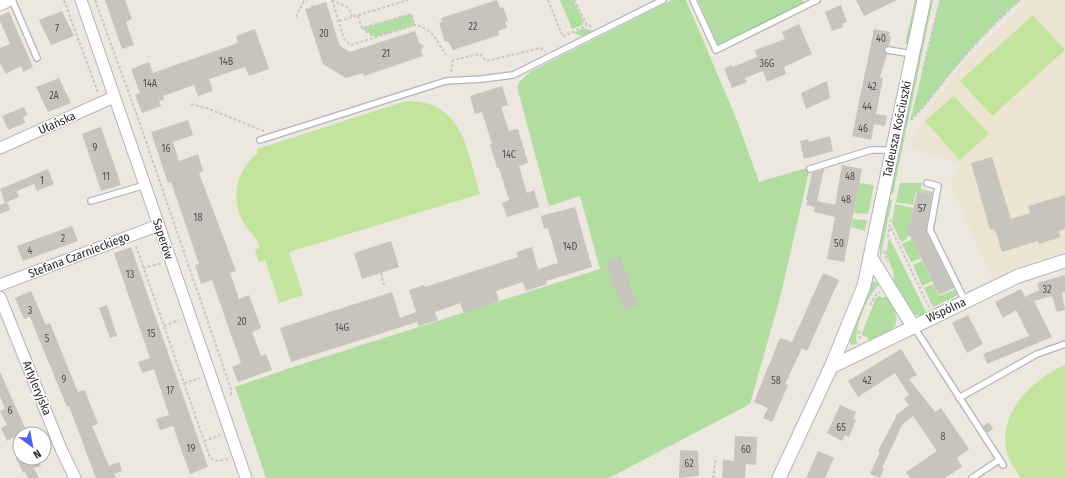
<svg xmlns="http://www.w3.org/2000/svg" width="1065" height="478" font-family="'Fira Sans Condensed',sans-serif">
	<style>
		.education { fill: #ece4d0 }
		.green { fill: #b2dda0 }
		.pitch { fill: #c2e49d }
		.building { fill: #c7c4be }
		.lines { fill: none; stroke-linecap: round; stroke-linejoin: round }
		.service-casing { stroke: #b2b4bd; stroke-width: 8 }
		.minor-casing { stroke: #b2b4bd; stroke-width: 13 }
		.tertiary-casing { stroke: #b2b4bd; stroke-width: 15 }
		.path { stroke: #c8c8c8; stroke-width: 2; stroke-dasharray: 3 2; stroke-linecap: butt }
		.service { stroke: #fff; stroke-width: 5.5 }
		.minor { stroke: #fff; stroke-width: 11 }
		.tertiary { stroke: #fff; stroke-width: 13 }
		.labels { text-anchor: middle; stroke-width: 3; stroke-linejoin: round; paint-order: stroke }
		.number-label { font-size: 10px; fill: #525150 }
		.street-label { font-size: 12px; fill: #2b2b2b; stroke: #fff }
	</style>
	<rect width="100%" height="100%" fill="#ece7df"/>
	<path class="education" d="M 1030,0 L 1065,0 L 1065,251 L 1022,265 L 992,277 L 950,183 L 961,164 L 909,148 L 928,111 L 961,67 L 1003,24 Z"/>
	<path class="green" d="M 560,0 L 573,0 L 584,22 L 582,25 L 572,29 Z
		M 672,0 L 686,0 L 738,123 L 759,182 L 810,167 L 781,294 L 750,404 L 609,478 L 266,478 L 235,387 L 293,367 L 600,269 L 580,196 L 549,206 L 517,87 L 520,81 L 530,72 Z
		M 698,0 L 802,0 L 804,3 L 718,45 Z
		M 915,0 L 919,0 L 908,44 L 905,44 Z
		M 929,0 L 933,0 L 893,194 L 889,194 Z
		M 940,0 L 1020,0 C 999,19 978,40 960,62 C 943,82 928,102 910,121 Z
		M 411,14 L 415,25 L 375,37 L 362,28 Z
		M 584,28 L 593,31 L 581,36 L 574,33 Z
		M 859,183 L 874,185 L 868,214 L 854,213 Z
		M 900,183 L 922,183 L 921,189 L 935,193 L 935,194 L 916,192 L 913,205 L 896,202 Z
		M 888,199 L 892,200 L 880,261 L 880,236 Z
		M 895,204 L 913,208 L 907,239 L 901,242 L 892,223 Z
		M 853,219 L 867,220 L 865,231 L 851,227 Z
		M 889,238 L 890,239 L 927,314 L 921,316 L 912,314 L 893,282 L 894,274 L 886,253 Z
		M 912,239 L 921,258 L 911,262 L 902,244 Z
		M 922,261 L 932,281 L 922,286 L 913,265 Z
		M 871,282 L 876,282 L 879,285 C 868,294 853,330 857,344 L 851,345 L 849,340 Z
		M 933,284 L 939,296 L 956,289 L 958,295 L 933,307 L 924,288 Z
		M 879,296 L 883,298 L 886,296 C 905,324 898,330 868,340 L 867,337 L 863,336 L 862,333 L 876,298 Z"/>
	<path class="pitch" d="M 1033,15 L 1065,50 L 992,116 L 960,81 Z
		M 954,96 L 989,134 L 960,160 L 925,121 Z
		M 406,101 C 463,100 467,150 480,194 L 289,252 L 303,295 L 279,303 L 265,260 L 259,262 L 255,250 L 260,248 C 257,238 251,233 245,225 C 229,200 236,170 258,153 L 257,149 Z
		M 1065,365 L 1065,478 L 1021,478 C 1014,468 1008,460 1006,448 C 999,412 1035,377 1065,365 Z"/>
	<path class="building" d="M 105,0 L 125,0 L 132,19 L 126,22 L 134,45 L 122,49 Z
		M 497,0 L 500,8 L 503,7 L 508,21 L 505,22 L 507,28 L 498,31 L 499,35 L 453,50 L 448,41 L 445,42 L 439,23 L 442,22 L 441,18 Z
		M 856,0 L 897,0 L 864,16 Z
		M 326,2 L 340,46 L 350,52 L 415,31 L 419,43 L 424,46 L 421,50 L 423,56 L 364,76 L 363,73 L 346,78 L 323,64 L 305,9 L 310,8 L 312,5 L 314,6 Z
		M 841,5 L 847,22 L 842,24 L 843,27 L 832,31 L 825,12 Z
		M 62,11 L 74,36 L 51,45 L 39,20 Z
		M 9,12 L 33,67 L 23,72 L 21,66 L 6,74 L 0,63 L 0,48 L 10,44 L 0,21 L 0,16 Z
		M 799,24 L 812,54 L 784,67 L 786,74 L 767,82 L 763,71 L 745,78 L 747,82 L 732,88 L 724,68 L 732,65 L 733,67 L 757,57 L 755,50 L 785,39 L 782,32 Z
		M 255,29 L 269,69 L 249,76 L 245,67 L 209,79 L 213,91 L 198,96 L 194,85 L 163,96 L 164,100 L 159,101 L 161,106 L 142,113 L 135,95 L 140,93 L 131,69 L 149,62 L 153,73 L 238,43 L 236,36 Z
		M 874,29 L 890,32 L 889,36 L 891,37 L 889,46 L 884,49 L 887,54 L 880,77 L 883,78 L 876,114 L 887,116 L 885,126 L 874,124 L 871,140 L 852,136 Z
		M 59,78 L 71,103 L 48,112 L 36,87 Z
		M 827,81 L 830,98 L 806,109 L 801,93 Z
		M 502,86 L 508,105 L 501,107 L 509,131 L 518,129 L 528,163 L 519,166 L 527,193 L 534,190 L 539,207 L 507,217 L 502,203 L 509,200 L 499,168 L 497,168 L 490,144 L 492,144 L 482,112 L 475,114 L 470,96 Z
		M 24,107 L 27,115 L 23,117 L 25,123 L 8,130 L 2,116 Z
		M 188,120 L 193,135 L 173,142 L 179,161 L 198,154 L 203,171 L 199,173 L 236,271 L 230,273 L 239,299 L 249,295 L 261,328 L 252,332 L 261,356 L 266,354 L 272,370 L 238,382 L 232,367 L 241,363 L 212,280 L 201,284 L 195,265 L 199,264 L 171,182 L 168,183 L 151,132 Z
		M 101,127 L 121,185 L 101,191 L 82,134 Z
		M 830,136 L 833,151 L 804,159 L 800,141 L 808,139 L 809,142 Z
		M 992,157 L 1011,219 L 1030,213 L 1028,206 L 1065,195 L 1065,229 L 1059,231 L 1060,237 L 1039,244 L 1038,241 L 1002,252 L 996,232 L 995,233 L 994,229 L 990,230 L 971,163 Z
		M 842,165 L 862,169 L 844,262 L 827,259 L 835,217 L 814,212 L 815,207 L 806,205 L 808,200 L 806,200 L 812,173 L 824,169 L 817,201 L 835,205 Z
		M 48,169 L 54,184 L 37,191 L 34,184 L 17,191 L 19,197 L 7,202 L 10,210 L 0,214 L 0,205 L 5,203 L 0,189 Z
		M 917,192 L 932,194 L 926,231 L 954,288 L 939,295 L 911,237 L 907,235 Z
		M 575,207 L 592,267 L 546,281 L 547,284 L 526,291 L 523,282 L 496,291 L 499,301 L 464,313 L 460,303 L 435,312 L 438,320 L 419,326 L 417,322 L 291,362 L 280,328 L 392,292 L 400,318 L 416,312 L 409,290 L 424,285 L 425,287 L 518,257 L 516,252 L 532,247 L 538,269 L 558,263 L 548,228 L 544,229 L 541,216 Z
		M 72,226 L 78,241 L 23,261 L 17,246 Z
		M 391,241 L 399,267 L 362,279 L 354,253 Z
		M 131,247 L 208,467 L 190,474 L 173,426 L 160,430 L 156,419 L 169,415 L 154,369 L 142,373 L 138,362 L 150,358 L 114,253 Z
		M 620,256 L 637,305 L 624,310 L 606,269 L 610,267 L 608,261 Z
		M 823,273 L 839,280 L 807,351 L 802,348 L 785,384 L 788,385 L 772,422 L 763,418 L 768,408 L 754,402 L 780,338 L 792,342 Z
		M 1065,275 L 1065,292 L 1062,293 L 1065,310 L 1057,312 L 1052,296 L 1034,301 L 1052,337 L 987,364 L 983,354 L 1029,336 L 1016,310 L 1003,318 L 995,302 L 1021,289 L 1025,297 L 1039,290 L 1037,283 Z
		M 31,291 L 46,325 L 50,323 L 78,392 L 84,390 L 86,393 L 98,424 L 92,426 L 109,466 L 119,462 L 122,471 L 114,474 L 116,478 L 96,478 L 69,406 L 67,407 L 30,317 L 24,319 L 15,298 Z
		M 107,305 L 117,336 L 110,338 L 99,308 Z
		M 968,315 L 983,344 L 967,353 L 952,323 Z
		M 901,349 L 917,375 L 909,379 L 935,412 L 941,408 L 969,449 L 957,458 L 962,467 L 945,478 L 910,478 L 906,472 L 937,451 L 913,416 L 902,425 L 882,468 L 884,468 L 880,478 L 870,474 L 880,452 L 878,451 L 896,417 L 895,416 L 909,405 L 904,399 L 909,395 L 895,373 L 858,397 L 848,381 Z
		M 0,372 L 28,434 L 20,434 L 7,441 L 1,428 L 7,425 L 0,411 L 5,409 L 0,396 Z
		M 840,405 L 856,412 L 853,419 L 856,420 L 849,437 L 845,435 L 842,441 L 827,433 Z
		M 989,422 L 993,429 L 987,433 L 983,426 Z
		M 735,436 L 757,437 L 756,465 L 746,464 L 745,478 L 722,478 L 723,460 L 734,461 Z
		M 680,450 L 698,451 L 699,476 L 679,478 Z
		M 818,451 L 834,458 L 825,478 L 806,478 Z
		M 16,458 L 37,458 L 41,466 L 34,468 L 39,478 L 28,478 L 25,472 L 23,473 Z"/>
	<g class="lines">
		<g class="service-casing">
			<path id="service" d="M 12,0 L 37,58
				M 693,0 L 716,50 L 817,0
				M 888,50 L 913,54
				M 260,140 L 446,81 L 482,79 L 513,75 L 663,0
				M 810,169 L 871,150 L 892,150
				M 927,183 L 938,186 L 930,230 L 965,301
				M 91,201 L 145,185
				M 914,327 L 1003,465
				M 959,398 L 1037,354 L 1065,344
				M 972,478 L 999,460"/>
		</g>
		<g class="minor-casing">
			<path id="minor" d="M 81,0 L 246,478
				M 0,5 L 10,0
				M 0,148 L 114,97
				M 0,285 L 159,225
				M 0,297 L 61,449 L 75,478"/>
		</g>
		<g class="tertiary-casing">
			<path id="tertiary" d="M 871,258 L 913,326
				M 831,367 L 1018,276 L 1065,261
				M 779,478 L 831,367 L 864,286 L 924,0"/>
		</g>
		<path class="path" d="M 64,0 L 98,93
			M 95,0 L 139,121 L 231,389 L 231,397
			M 332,0 L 344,39 L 351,45 L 415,25 C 432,28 437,41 446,55
			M 332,0 L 349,8 L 352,17
			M 548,0 L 563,37 L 587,25
			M 574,0 L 587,25 L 592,27
			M 995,0 L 1000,18
			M 358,16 L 362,28 L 411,14 L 415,25
			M 296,17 L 304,1 L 307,0
			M 339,21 L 408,0
			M 362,28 L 374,37
			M 923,69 L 940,0
			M 451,72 L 453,60 L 480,54 L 486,61 L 541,48 L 545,52
			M 191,104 L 206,108 L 264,131
			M 911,120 C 929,102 943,81 960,61 C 979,40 999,19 1020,0
			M 891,228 L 929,307
			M 888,237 L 891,218
			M 136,246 L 209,455 C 213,463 220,461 228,459
			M 884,251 L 888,262
			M 143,268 L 162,263
			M 381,273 L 384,285
			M 870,305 L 875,296 L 880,292
			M 164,326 L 179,320
			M 859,331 L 860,340
			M 184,383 L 200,378
			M 204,441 L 220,435
			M 713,478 L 716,458"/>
		<use href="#service" class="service"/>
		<use href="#minor" class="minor"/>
		<use href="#tertiary" class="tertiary"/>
	</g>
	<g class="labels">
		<g class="number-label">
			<text x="473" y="30">22</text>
			<text x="57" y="32">7</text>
			<text x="324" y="37">20</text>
			<text x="881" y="42">40</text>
			<text x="386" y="57">21</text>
			<text x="226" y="65">14B</text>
			<text x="767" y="67">36G</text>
			<text x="150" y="87">14A</text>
			<text x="872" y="90">42</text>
			<text x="54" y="99">2A</text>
			<text x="867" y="110">44</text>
			<text x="863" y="132">46</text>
			<text x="95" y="151">9</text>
			<text x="166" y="152">16</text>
			<text x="509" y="158">14C</text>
			<text x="106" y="180">11</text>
			<text x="850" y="180">48</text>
			<text x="42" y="184">1</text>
			<text x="846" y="203">48</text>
			<text x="922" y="212">57</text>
			<text x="198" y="221">18</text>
			<text x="63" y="242">2</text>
			<text x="839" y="247">50</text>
			<text x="570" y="250">14D</text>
			<text x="30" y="254">4</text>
			<text x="130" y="278">13</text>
			<text x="1047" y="293">32</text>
			<text x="30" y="314">3</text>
			<text x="242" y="325">20</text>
			<text x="342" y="331">14G</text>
			<text x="151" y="337">15</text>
			<text x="47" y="342">5</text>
			<text x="64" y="383">9</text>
			<text x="776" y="384">58</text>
			<text x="867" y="384">42</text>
			<text x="170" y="394">17</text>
			<text x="10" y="414">6</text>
			<text x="841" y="431">65</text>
			<text x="943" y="440">8</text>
			<text x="191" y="452">19</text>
			<text x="746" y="453">60</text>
			<text x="689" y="467">62</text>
		</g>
		<g class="street-label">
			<text transform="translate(57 123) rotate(-24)" y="4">Ułańska</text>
			<text transform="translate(897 129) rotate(-78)" y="4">Tadeusza Kościuszki</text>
			<text transform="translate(163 239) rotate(72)" y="4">Saperów</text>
			<text transform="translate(79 255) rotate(-21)" y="4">Stefana Czarnieckiego</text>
			<text transform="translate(946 310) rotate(-25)" y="4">Wspólna</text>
			<text transform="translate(37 388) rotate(68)" y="4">Artyleryjska</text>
		</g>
	</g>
	<g transform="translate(32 446) rotate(148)"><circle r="19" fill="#ffffff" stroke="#aaaaaa"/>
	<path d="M0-3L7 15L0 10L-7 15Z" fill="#4d62ea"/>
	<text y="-6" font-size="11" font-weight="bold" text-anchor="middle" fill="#2b2b2b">N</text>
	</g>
</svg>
